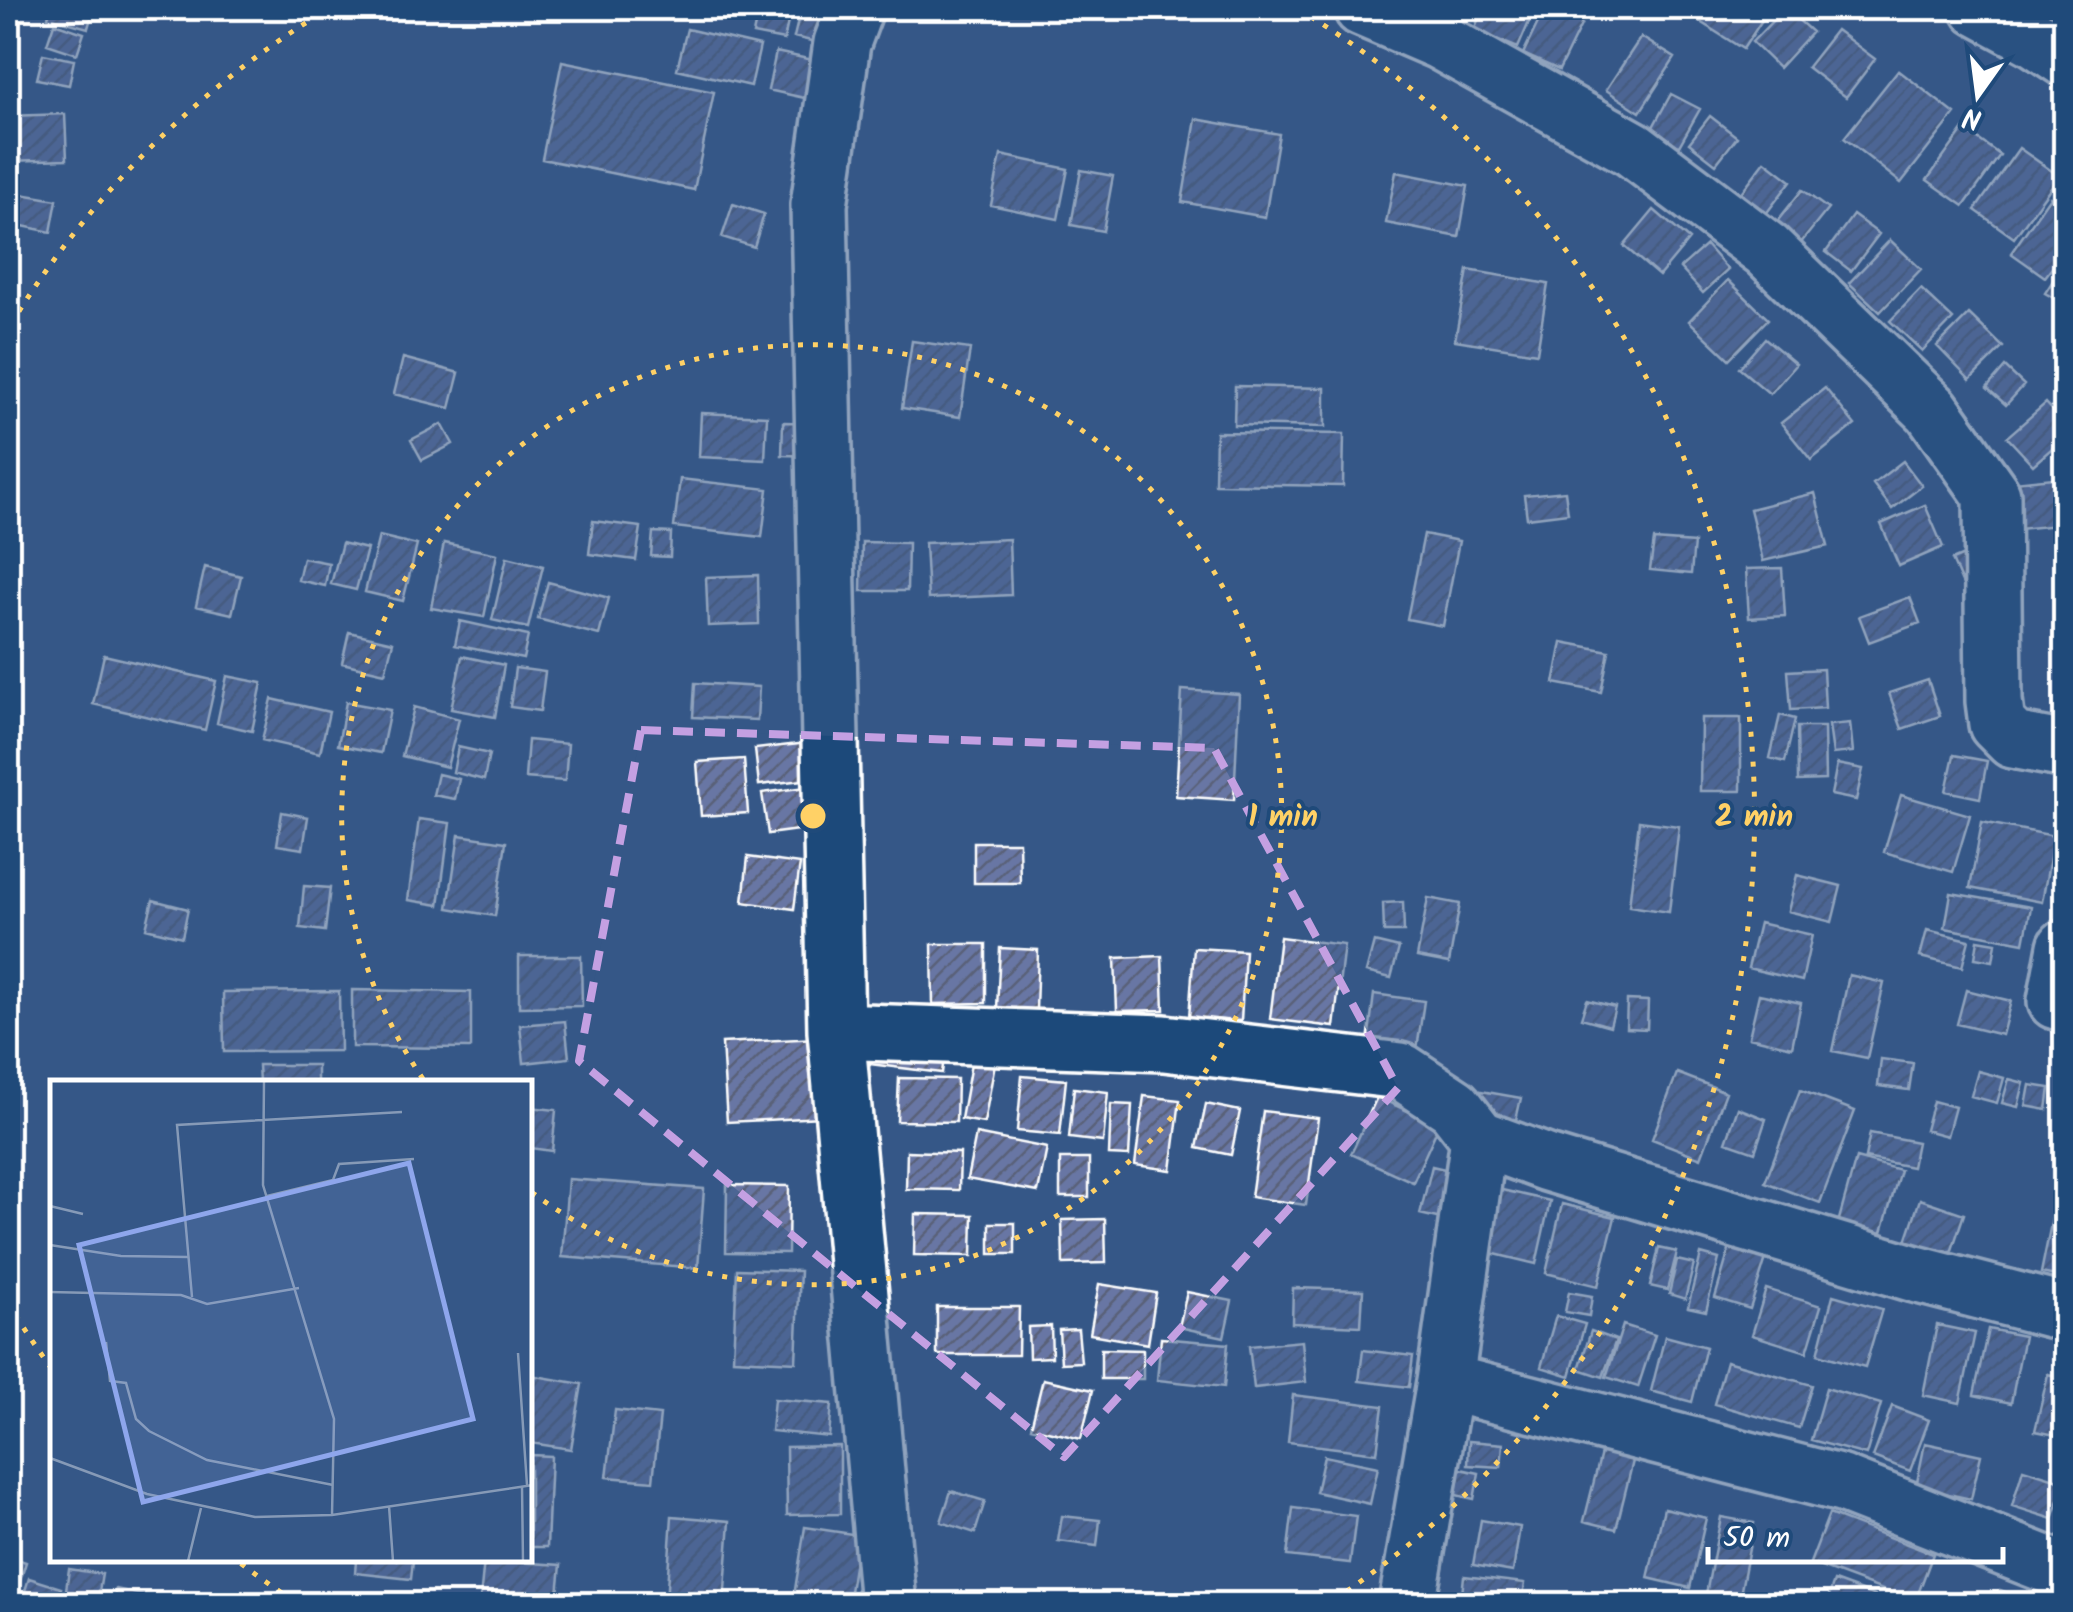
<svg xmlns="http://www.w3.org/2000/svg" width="2073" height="1612" font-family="Kalam,sans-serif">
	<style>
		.building { fill: url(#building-hatch); stroke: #fff; stroke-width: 2.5 }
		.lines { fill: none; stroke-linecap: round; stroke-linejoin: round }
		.minor-casing { stroke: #fff; stroke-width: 62 }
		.minor { stroke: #1f4a7a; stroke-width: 55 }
		.marked { fill: none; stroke: #c4a0e2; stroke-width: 8; stroke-dasharray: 20 12; stroke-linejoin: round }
		.ring { fill: none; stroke: #ffd166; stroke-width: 5; stroke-dasharray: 5 10 }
		.inset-road { fill: none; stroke: #869ab7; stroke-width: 2.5 }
		.view { fill: #8ea6ec; fill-opacity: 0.15; stroke: #8ea6ec; stroke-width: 5 }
		.inset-edge { fill: none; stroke: #fff; stroke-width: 5 }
		.centre { fill: #ffd166; stroke: #1f4a7a; stroke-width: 5 }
		.ring-label { font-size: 30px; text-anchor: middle; font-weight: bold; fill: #ffd166; stroke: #1f4a7a; stroke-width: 8; stroke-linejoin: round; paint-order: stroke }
	</style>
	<defs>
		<pattern id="building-hatch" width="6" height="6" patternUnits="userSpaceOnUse" patternTransform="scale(2.5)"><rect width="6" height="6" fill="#6876a4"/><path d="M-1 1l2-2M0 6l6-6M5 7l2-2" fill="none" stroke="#5a6178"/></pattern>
	</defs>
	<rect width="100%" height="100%" fill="#355787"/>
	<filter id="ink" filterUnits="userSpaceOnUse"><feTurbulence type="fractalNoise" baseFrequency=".01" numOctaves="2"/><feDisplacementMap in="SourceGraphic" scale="20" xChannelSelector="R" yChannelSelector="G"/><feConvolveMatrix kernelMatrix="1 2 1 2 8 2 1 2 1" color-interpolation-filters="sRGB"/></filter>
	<g filter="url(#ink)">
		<path class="building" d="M 51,8 L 94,8 L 88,28 L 48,17 Z
			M 672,8 L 742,8 L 739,22 Z
			M 759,8 L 791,8 L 784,40 L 753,34 Z
			M 801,8 L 827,11 L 820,43 L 794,37 Z
			M 1483,8 L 1535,8 L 1518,48 L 1474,30 Z
			M 1545,8 L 1582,23 L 1559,70 L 1523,54 Z
			M 1678,8 L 1770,8 L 1743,49 Z
			M 1785,8 L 1812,32 L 1779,68 L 1752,42 Z
			M 54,23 L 84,33 L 77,54 L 47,44 Z
			M 687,29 L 760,46 L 751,86 L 677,69 Z
			M 1836,30 L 1875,59 L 1846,97 L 1807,67 Z
			M 1641,37 L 1675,58 L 1640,112 L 1606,90 Z
			M 776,52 L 817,61 L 809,99 L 768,90 Z
			M 43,54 L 74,60 L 69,85 L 37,79 Z
			M 562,61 L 714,92 L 694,190 L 542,159 Z
			M 1898,70 L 1955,114 L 1901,183 L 1844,138 Z
			M 1671,94 L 1700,109 L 1675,153 L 1647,138 Z
			M 65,114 L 67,159 L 10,161 L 9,116 Z
			M 1710,116 L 1737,137 L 1716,164 L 1689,143 Z
			M 1196,119 L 1279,134 L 1265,217 L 1182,202 Z
			M 1964,129 L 2000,155 L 1964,206 L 1927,180 Z
			M 2019,148 L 2059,176 L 2014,238 L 1975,210 Z
			M 1001,155 L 1068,169 L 1058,219 L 991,205 Z
			M 1765,161 L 1791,181 L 1762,219 L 1736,199 Z
			M 1081,170 L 1113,176 L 1103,231 L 1071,225 Z
			M 1396,172 L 1468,186 L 1459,237 L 1386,223 Z
			M 1802,190 L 1828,209 L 1800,244 L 1775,224 Z
			M 9,192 L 57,200 L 51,232 L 8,223 Z
			M 2050,197 L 2066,208 L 2066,249 L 2045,277 L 2011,253 Z
			M 733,204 L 764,214 L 754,247 L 722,237 Z
			M 1654,210 L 1689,240 L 1659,276 L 1624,246 Z
			M 1853,215 L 1879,234 L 1851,271 L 1826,252 Z
			M 8,232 L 21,236 L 10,281 L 8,280 Z
			M 1890,240 L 1921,269 L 1880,312 L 1849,283 Z
			M 1706,245 L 1728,270 L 1703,293 L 1680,268 Z
			M 2066,260 L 2066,305 L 2045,293 Z
			M 1468,270 L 1548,284 L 1537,353 L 1455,340 Z
			M 1728,280 L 1768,319 L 1729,359 L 1689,321 Z
			M 1921,289 L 1953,319 L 1922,351 L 1890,321 Z
			M 1969,314 L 2003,347 L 1970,380 L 1937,346 Z
			M 1765,338 L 1796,364 L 1770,394 L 1739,368 Z
			M 912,341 L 970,349 L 960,417 L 902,408 Z
			M 403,358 L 459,373 L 450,408 L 394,394 Z
			M 2005,367 L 2024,385 L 2006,405 L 1987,388 Z
			M 8,376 L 19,379 L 10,422 L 8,422 Z
			M 1235,386 L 1325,388 L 1325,427 L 1234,425 Z
			M 1825,388 L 1855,425 L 1811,460 L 1781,423 Z
			M 2046,403 L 2066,425 L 2066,436 L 2033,465 L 2007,437 Z
			M 701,413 L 767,416 L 765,460 L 699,457 Z
			M 783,422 L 817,423 L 817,456 L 782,455 Z
			M 442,424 L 453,444 L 422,460 L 411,440 Z
			M 8,431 L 19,434 L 11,464 L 8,463 Z
			M 1216,432 L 1344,434 L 1343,486 L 1215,484 Z
			M 1903,461 L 1922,486 L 1892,509 L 1873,484 Z
			M 2053,478 L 2058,525 L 2019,529 L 2014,482 Z
			M 680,479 L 768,489 L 762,537 L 674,527 Z
			M 1565,491 L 1568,513 L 1527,518 L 1524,495 Z
			M 1815,493 L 1828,546 L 1763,561 L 1750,509 Z
			M 1925,505 L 1943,547 L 1899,566 L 1881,524 Z
			M 593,521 L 641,527 L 636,560 L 589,554 Z
			M 653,532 L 671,533 L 670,557 L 651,556 Z
			M 1424,534 L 1459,541 L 1443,626 L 1407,619 Z
			M 379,536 L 417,545 L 403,601 L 365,592 Z
			M 1009,539 L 1011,595 L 928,599 L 925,543 Z
			M 1654,540 L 1694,543 L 1691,574 L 1650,570 Z
			M 862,542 L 908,543 L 907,591 L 861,591 Z
			M 342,543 L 367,549 L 356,590 L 331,584 Z
			M 444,543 L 497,554 L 484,617 L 431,608 Z
			M 1971,552 L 1967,594 L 1952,560 Z
			M 507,557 L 543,566 L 528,628 L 492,620 Z
			M 303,558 L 329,563 L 325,586 L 298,580 Z
			M 205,567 L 241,576 L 232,614 L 196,606 Z
			M 1782,568 L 1785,616 L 1749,618 L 1746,569 Z
			M 758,575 L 759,624 L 708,626 L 706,577 Z
			M 548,582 L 609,598 L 599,635 L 538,619 Z
			M 1910,597 L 1920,623 L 1869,642 L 1859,616 Z
			M 460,621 L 528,636 L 523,659 L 455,645 Z
			M 349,632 L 393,642 L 385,673 L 342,663 Z
			M 1562,642 L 1609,651 L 1601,692 L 1554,683 Z
			M 104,655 L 216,681 L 205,730 L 93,704 Z
			M 462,656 L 504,665 L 495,717 L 451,709 Z
			M 515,668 L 545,672 L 540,711 L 510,707 Z
			M 1823,669 L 1825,708 L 1791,710 L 1788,671 Z
			M 227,676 L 262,683 L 252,731 L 217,723 Z
			M 1928,680 L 1940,716 L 1902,729 L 1889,693 Z
			M 695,683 L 759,687 L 757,720 L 693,717 Z
			M 1182,690 L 1239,694 L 1234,800 L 1176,796 Z
			M 272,699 L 329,712 L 320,753 L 262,740 Z
			M 346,702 L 390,710 L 381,753 L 338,745 Z
			M 414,707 L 459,719 L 447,767 L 402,756 Z
			M 1780,715 L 1795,719 L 1785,762 L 1770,758 Z
			M 1701,718 L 1741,718 L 1741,791 L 1700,791 Z
			M 1850,723 L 1853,752 L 1833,754 L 1829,725 Z
			M 1797,727 L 1824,727 L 1825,780 L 1798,781 Z
			M 528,740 L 568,744 L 565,781 L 525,778 Z
			M 808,743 L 812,779 L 759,785 L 755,749 Z
			M 458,747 L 489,754 L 484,780 L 453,772 Z
			M 1954,755 L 1987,761 L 1980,798 L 1946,791 Z
			M 744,759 L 748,813 L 701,816 L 697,762 Z
			M 1837,764 L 1863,769 L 1856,800 L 1831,795 Z
			M 438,774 L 459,779 L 455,799 L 433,795 Z
			M 814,786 L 820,827 L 768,834 L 762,793 Z
			M 1901,795 L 1970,815 L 1953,872 L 1884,852 Z
			M 282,812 L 308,817 L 303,849 L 277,845 Z
			M 419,819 L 450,823 L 439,905 L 408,900 Z
			M 1639,821 L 1679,826 L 1669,912 L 1629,906 Z
			M 1982,822 L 2054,836 L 2042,902 L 1970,888 Z
			M 459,835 L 506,842 L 495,916 L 448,908 Z
			M 974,842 L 1019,842 L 1020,883 L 974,883 Z
			M 748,857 L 800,864 L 794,909 L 743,902 Z
			M 1797,875 L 1841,886 L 1832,922 L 1788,911 Z
			M 304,886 L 330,888 L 325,931 L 300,928 Z
			M 1951,893 L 2031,907 L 2024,943 L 1945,928 Z
			M 1428,898 L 1460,904 L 1449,963 L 1417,957 Z
			M 153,900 L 188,909 L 182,937 L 146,928 Z
			M 1403,902 L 1404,932 L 1384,932 L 1383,903 Z
			M 1759,923 L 1812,935 L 1802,981 L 1748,968 Z
			M 1927,930 L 1969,940 L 1962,967 L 1920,957 Z
			M 1280,937 L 1344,945 L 1334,1027 L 1270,1019 Z
			M 1978,940 L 1996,943 L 1993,961 L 1975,958 Z
			M 1374,942 L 1399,948 L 1391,978 L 1366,972 Z
			M 932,944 L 986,944 L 986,1003 L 933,1004 Z
			M 1000,948 L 1038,950 L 1036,1010 L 997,1008 Z
			M 1194,948 L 1245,951 L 1241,1021 L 1189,1018 Z
			M 519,956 L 581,956 L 582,1006 L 519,1007 Z
			M 1162,956 L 1164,1010 L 1117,1011 L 1115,958 Z
			M 1849,975 L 1884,983 L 1867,1058 L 1833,1051 Z
			M 352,990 L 471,992 L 471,1048 L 352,1047 Z
			M 1966,990 L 2011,1001 L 2002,1035 L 1957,1024 Z
			M 339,991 L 340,1051 L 224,1052 L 223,992 Z
			M 1374,994 L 1424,1001 L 1417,1049 L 1368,1042 Z
			M 1759,994 L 1801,1003 L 1792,1047 L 1749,1037 Z
			M 1587,1000 L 1615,1007 L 1610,1026 L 1581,1018 Z
			M 1627,1000 L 1648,1001 L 1647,1029 L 1626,1028 Z
			M 565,1021 L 569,1058 L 524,1063 L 520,1025 Z
			M 817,1038 L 821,1117 L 727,1122 L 722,1043 Z
			M 864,1039 L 945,1050 L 942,1073 L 861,1063 Z
			M 973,1053 L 996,1058 L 984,1123 L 961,1119 Z
			M 1881,1059 L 1913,1063 L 1909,1090 L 1878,1086 Z
			M 258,1065 L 317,1065 L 317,1082 L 259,1082 Z
			M 1978,1071 L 2004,1078 L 1997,1103 L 1971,1096 Z
			M 1677,1073 L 1726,1092 L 1701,1158 L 1652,1139 Z
			M 1022,1076 L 1066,1080 L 1060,1135 L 1017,1131 Z
			M 899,1078 L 957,1079 L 956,1122 L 897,1121 Z
			M 2009,1079 L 2024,1083 L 2018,1107 L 2002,1103 Z
			M 2030,1085 L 2050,1088 L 2047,1110 L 2026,1106 Z
			M 1074,1088 L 1108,1092 L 1103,1142 L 1069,1138 Z
			M 1800,1090 L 1855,1111 L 1820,1203 L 1765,1182 Z
			M 1481,1091 L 1521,1098 L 1515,1124 L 1476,1117 Z
			M 1144,1096 L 1180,1100 L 1171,1170 L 1135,1165 Z
			M 1377,1097 L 1439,1125 L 1413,1182 L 1351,1154 Z
			M 1933,1101 L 1955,1107 L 1947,1136 L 1925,1130 Z
			M 1111,1104 L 1132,1105 L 1129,1156 L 1109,1155 Z
			M 1206,1104 L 1240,1111 L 1231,1155 L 1197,1148 Z
			M 530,1107 L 556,1110 L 552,1151 L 530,1148 Z
			M 1738,1108 L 1766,1119 L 1755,1152 L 1726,1142 Z
			M 1263,1111 L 1318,1118 L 1306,1205 L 1251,1197 Z
			M 1870,1133 L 1917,1142 L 1912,1167 L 1865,1158 Z
			M 976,1134 L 1047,1148 L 1038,1192 L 967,1179 Z
			M 907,1151 L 960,1153 L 959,1190 L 906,1189 Z
			M 1856,1158 L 1900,1170 L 1880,1239 L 1837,1227 Z
			M 1060,1159 L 1089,1159 L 1089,1197 L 1060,1197 Z
			M 1432,1166 L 1466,1174 L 1454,1222 L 1420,1214 Z
			M 568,1179 L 704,1189 L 698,1268 L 562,1257 Z
			M 727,1185 L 789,1186 L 788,1253 L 726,1252 Z
			M 1489,1187 L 1550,1201 L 1536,1264 L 1474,1249 Z
			M 1920,1199 L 1964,1214 L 1948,1262 L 1904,1247 Z
			M 1562,1204 L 1615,1217 L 1598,1286 L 1546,1273 Z
			M 2055,1204 L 2066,1206 L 2066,1278 L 2041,1273 Z
			M 915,1214 L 973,1215 L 972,1256 L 914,1255 Z
			M 1105,1219 L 1106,1263 L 1063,1264 L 1062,1220 Z
			M 990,1223 L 1015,1223 L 1015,1254 L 990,1254 Z
			M 1730,1247 L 1766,1258 L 1750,1309 L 1715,1298 Z
			M 1659,1248 L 1677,1252 L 1667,1290 L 1650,1286 Z
			M 1701,1254 L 1719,1259 L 1706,1311 L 1688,1307 Z
			M 1677,1260 L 1694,1264 L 1685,1299 L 1669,1294 Z
			M 737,1269 L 800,1271 L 796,1362 L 733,1359 Z
			M 1099,1284 L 1156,1293 L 1148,1344 L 1090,1334 Z
			M 1293,1288 L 1363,1290 L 1361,1326 L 1292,1323 Z
			M 1766,1289 L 1821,1306 L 1807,1352 L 1752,1335 Z
			M 1187,1292 L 1232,1301 L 1224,1337 L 1179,1327 Z
			M 1569,1292 L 1592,1296 L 1589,1316 L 1565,1312 Z
			M 1833,1295 L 1882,1309 L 1865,1367 L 1818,1354 Z
			M 937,1307 L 1019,1307 L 1018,1355 L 937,1355 Z
			M 1556,1316 L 1585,1324 L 1570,1376 L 1541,1367 Z
			M 1623,1325 L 1655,1335 L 1638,1387 L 1606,1377 Z
			M 1937,1325 L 1975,1333 L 1960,1403 L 1923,1395 Z
			M 1051,1326 L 1052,1357 L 1029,1358 L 1028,1327 Z
			M 1078,1329 L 1081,1362 L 1061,1363 L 1059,1330 Z
			M 1988,1329 L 2024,1336 L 2011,1403 L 1974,1395 Z
			M 1591,1331 L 1616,1340 L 1603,1377 L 1579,1369 Z
			M 1665,1336 L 1706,1347 L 1692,1402 L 1651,1391 Z
			M 1161,1338 L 1228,1344 L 1224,1387 L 1157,1380 Z
			M 1302,1341 L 1306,1382 L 1254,1388 L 1249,1346 Z
			M 1101,1349 L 1143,1350 L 1143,1379 L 1101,1379 Z
			M 1363,1350 L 1413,1356 L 1409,1387 L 1359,1381 Z
			M 1726,1361 L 1812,1385 L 1799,1428 L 1714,1404 Z
			M 2048,1374 L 2066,1378 L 2066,1437 L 2035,1431 Z
			M 530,1375 L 582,1384 L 571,1449 L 530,1443 Z
			M 1043,1379 L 1093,1390 L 1081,1439 L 1031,1427 Z
			M 1826,1388 L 1881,1404 L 1866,1455 L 1811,1440 Z
			M 1293,1395 L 1383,1406 L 1377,1453 L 1288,1442 Z
			M 774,1399 L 832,1404 L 829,1437 L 771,1431 Z
			M 1892,1406 L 1929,1420 L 1910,1471 L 1873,1457 Z
			M 615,1410 L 660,1415 L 653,1481 L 607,1477 Z
			M 1469,1441 L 1503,1444 L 1501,1467 L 1468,1465 Z
			M 1925,1443 L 1981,1455 L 1971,1499 L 1916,1487 Z
			M 840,1446 L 840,1514 L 787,1515 L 786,1447 Z
			M 1602,1449 L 1634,1457 L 1616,1529 L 1584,1521 Z
			M 530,1455 L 551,1456 L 547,1547 L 530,1547 Z
			M 1324,1456 L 1378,1467 L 1370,1504 L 1316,1492 Z
			M 1443,1465 L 1479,1473 L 1474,1499 L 1438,1491 Z
			M 2023,1469 L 2065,1482 L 2053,1519 L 2012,1506 Z
			M 951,1491 L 985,1501 L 975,1533 L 941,1522 Z
			M 1293,1508 L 1356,1516 L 1350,1563 L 1287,1556 Z
			M 1664,1508 L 1706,1518 L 1690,1588 L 1648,1578 Z
			M 1829,1514 L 1933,1554 L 1915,1602 L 1810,1563 Z
			M 672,1516 L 730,1521 L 724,1604 L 666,1602 Z
			M 1062,1516 L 1100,1520 L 1097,1546 L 1058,1541 Z
			M 1721,1517 L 1754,1523 L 1739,1600 L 1706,1594 Z
			M 1481,1520 L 1520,1527 L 1513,1572 L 1473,1565 Z
			M 805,1527 L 859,1535 L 848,1604 L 794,1596 Z
			M 8,1556 L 26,1562 L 13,1604 L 8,1604 Z
			M 356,1560 L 413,1560 L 411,1579 L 355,1573 Z
			M 430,1560 L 466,1560 L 466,1565 L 430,1563 Z
			M 484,1560 L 561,1565 L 557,1604 L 521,1604 L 480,1600 Z
			M 69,1569 L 102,1574 L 97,1604 L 64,1604 Z
			M 1464,1576 L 1525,1583 L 1522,1604 L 1461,1604 Z
			M 29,1578 L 61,1588 L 55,1604 L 21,1604 Z
			M 1834,1581 L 1889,1601 L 1888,1604 L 1826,1604 Z
			M 116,1589 L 151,1597 L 149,1604 L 113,1604 Z
			M 2000,1590 L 2037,1604 L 1994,1604 Z
			M 1263,1596 L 1334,1599 L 1334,1604 L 1263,1604 Z"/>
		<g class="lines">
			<g class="minor-casing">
				<path id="minor" d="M 855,8 L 842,43 L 819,205 L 836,1031 L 888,1604
					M 1362,8 L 1439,41 L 1633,149 L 1767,250 L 1932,410 L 1992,495 L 1994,701 L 1997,724 L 2013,740 L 2066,750
					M 1979,8 L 2036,39 L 2066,59
					M 2056,1001 L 2066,947
					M 836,1031 L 1164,1043 L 1401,1071 L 1454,1106 L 1479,1138 L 1547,1163 L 1915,1274 L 2066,1313
					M 1445,1382 L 1842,1484 L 2066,1572
					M 1407,1604 L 1445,1382 L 1479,1138"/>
			</g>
			<use href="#minor" class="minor"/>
		</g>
	</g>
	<path d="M0 0H2073V1612H0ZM 641,730 L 1214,748 L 1398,1088 L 1064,1457 L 579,1061 Z" fill="#355787" fill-opacity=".55" fill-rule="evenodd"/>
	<path class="marked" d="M 641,730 L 1214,748 L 1398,1088 L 1064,1457 L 579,1061 Z"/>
	<g class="ring">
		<path d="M423 1079A470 470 0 1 1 530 1191"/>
		<path d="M294 1601A941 941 0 0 1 240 1563M52 1369A941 941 0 0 1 11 1308M11 324A941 941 0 0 1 328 9M1298 9A941 941 0 0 1 1332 1601"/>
	</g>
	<g transform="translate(50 1080)">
		<rect width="482" height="482" fill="#355787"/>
		<path class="inset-road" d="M 214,1 L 213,105 L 284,339 L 282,435M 217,116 L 283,100 L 289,84 L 364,79M 0,126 L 33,134M 0,165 L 71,176 L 138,177M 0,212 L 131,215 L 157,224 L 249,208M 142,217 L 127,45 L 352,32M 56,262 L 60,301 L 76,303 L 86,339 L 99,351 L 157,380 L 283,405M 468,273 L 477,405M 0,378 L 97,414 L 205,437 L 282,435 L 483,405M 472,406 L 473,481M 339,426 L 343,481M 138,481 L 151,428"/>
		<path class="view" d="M 359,83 L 423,339 L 93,422 L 29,165 Z"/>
		<rect width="482" height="482" class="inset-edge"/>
	</g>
	<circle cx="813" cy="816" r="15" class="centre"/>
	<g class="ring-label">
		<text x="1283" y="826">1 min</text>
		<text x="1754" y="826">2 min</text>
	</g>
	<rect width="2073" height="1612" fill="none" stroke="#1f4a7a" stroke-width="40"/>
	<rect x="20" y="20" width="2033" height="1572" fill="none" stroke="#fff" stroke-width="4" filter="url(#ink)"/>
	<g transform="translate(1978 95) rotate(194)" stroke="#1f4a7a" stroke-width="8" paint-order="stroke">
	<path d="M0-8L18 38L0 25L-18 38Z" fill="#ffffff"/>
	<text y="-15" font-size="28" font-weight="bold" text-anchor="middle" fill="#ffffff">N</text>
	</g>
	<path d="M1708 1547v15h295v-15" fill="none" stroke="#ffffff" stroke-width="5"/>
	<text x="1723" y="1547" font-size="30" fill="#ffffff" stroke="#1f4a7a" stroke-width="8" paint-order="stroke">50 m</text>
</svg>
